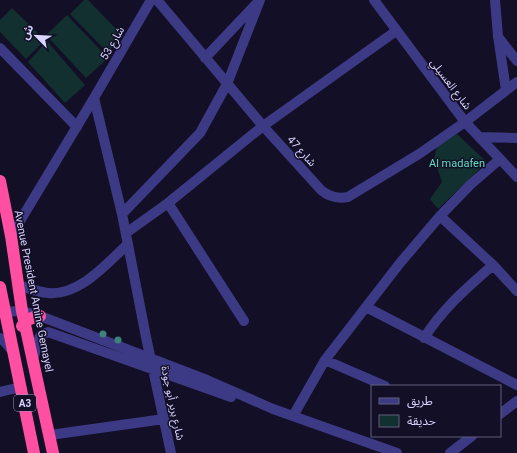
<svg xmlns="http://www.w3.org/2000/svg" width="517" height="453" font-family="Roboto,'Noto Sans Arabic',sans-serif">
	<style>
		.green { fill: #12302f }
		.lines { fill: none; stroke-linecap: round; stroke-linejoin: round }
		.minor { stroke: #3d3a85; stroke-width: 10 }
		.highway { stroke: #ff4fa3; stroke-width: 12 }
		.tree { fill: #3d827b }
		.labels { text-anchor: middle; stroke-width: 3; stroke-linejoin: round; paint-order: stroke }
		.shield { fill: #130f26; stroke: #9e99be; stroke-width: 1 }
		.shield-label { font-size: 10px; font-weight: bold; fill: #d9d4ff }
		.street-label { font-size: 11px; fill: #d9d4ff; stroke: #130f26 }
		.park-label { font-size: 11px; fill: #5fe0c0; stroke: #130f26 }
	</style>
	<rect width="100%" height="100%" fill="#130f26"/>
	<path class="green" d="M 84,0 L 88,0 L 123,36 L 108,53 L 70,14 Z
		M 12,8 L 45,40 L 26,59 L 0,32 L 0,20 Z
		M 67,15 L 108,58 L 86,78 L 46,35 Z
		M 47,41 L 85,85 L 65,103 L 28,62 Z
		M 457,134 L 487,162 L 438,209 L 430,199 L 442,182 L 434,159 L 437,146 L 447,136 Z"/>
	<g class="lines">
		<path class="minor" d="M 157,0 L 263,126 L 321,190 C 329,197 337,199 348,197 L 419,154 L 465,122 L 517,82
			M 374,0 L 465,122 L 517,177
			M 495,0 L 498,36 L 506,90
			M 499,38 L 517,61
			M 0,48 L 77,127
			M 205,58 L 257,3
			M 94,98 L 122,214 L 146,337 L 171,453
			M 479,137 L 517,138
			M 168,203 L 244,321
			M 122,214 L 200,133 L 227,84 L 260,0
			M 440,216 L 493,265 L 517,291
			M 126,233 L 168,203 L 263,126 L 396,31
			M 11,236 L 94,98 L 151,0
			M 18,285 C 28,288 38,292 48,293 C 80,296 107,263 128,244
			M 366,307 L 517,385
			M 0,313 C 15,309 26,312 40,316 L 207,380 L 273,409 L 397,453
			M 0,338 L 5,342 L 14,353
			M 424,338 C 444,307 466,289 493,265
			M 33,360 L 39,338 L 41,335 L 48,332 L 231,397
			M 325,360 L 385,386
			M 0,392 L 21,387
			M 500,414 L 517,401
			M 293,416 L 325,360 L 400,263 L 440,216 L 470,185 L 500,159
			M 50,435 L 164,419
			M 450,453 L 472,436"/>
		<path class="highway" d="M 0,181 L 11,236 L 22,311 L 53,453
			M 0,287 L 34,453
			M 22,326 C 26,319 32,317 40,316"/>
	</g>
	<g class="tree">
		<circle cx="103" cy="334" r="3.5"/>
		<circle cx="118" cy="340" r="3.5"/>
	</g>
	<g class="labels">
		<rect class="shield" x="14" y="395" width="22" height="16" rx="3"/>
		<g class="shield-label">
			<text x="25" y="407">A3</text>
		</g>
		<g class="street-label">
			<text transform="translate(112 43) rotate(-60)" y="4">شارع 53</text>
			<text transform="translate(451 84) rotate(53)" y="4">شارع العسيلي</text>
			<text transform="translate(302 151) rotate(48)" y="4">شارع 47</text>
			<text transform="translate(34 291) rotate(79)" y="4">Avenue President Amine Gemayel</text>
			<text transform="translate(173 403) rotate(78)" y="4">شارع بربر أبو جودة</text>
		</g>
		<g class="park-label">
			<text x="457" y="167">Al madafen</text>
		</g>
	</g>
	<rect x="371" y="385" width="130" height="52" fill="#130f26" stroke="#625e7d"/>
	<rect x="379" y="398" width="20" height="6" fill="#3d3a85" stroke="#625e7d"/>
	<text x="407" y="405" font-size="12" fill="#d9d4ff">طريق</text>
	<rect x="379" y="415" width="20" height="12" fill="#12302f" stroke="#625e7d"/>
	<text x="407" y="425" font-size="12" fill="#d9d4ff">حديقة</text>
	<g transform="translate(36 36) rotate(294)" stroke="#130f26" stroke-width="3" paint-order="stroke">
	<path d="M0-3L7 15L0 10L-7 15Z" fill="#d9d4ff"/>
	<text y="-6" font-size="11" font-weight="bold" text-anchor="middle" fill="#d9d4ff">ش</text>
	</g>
</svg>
